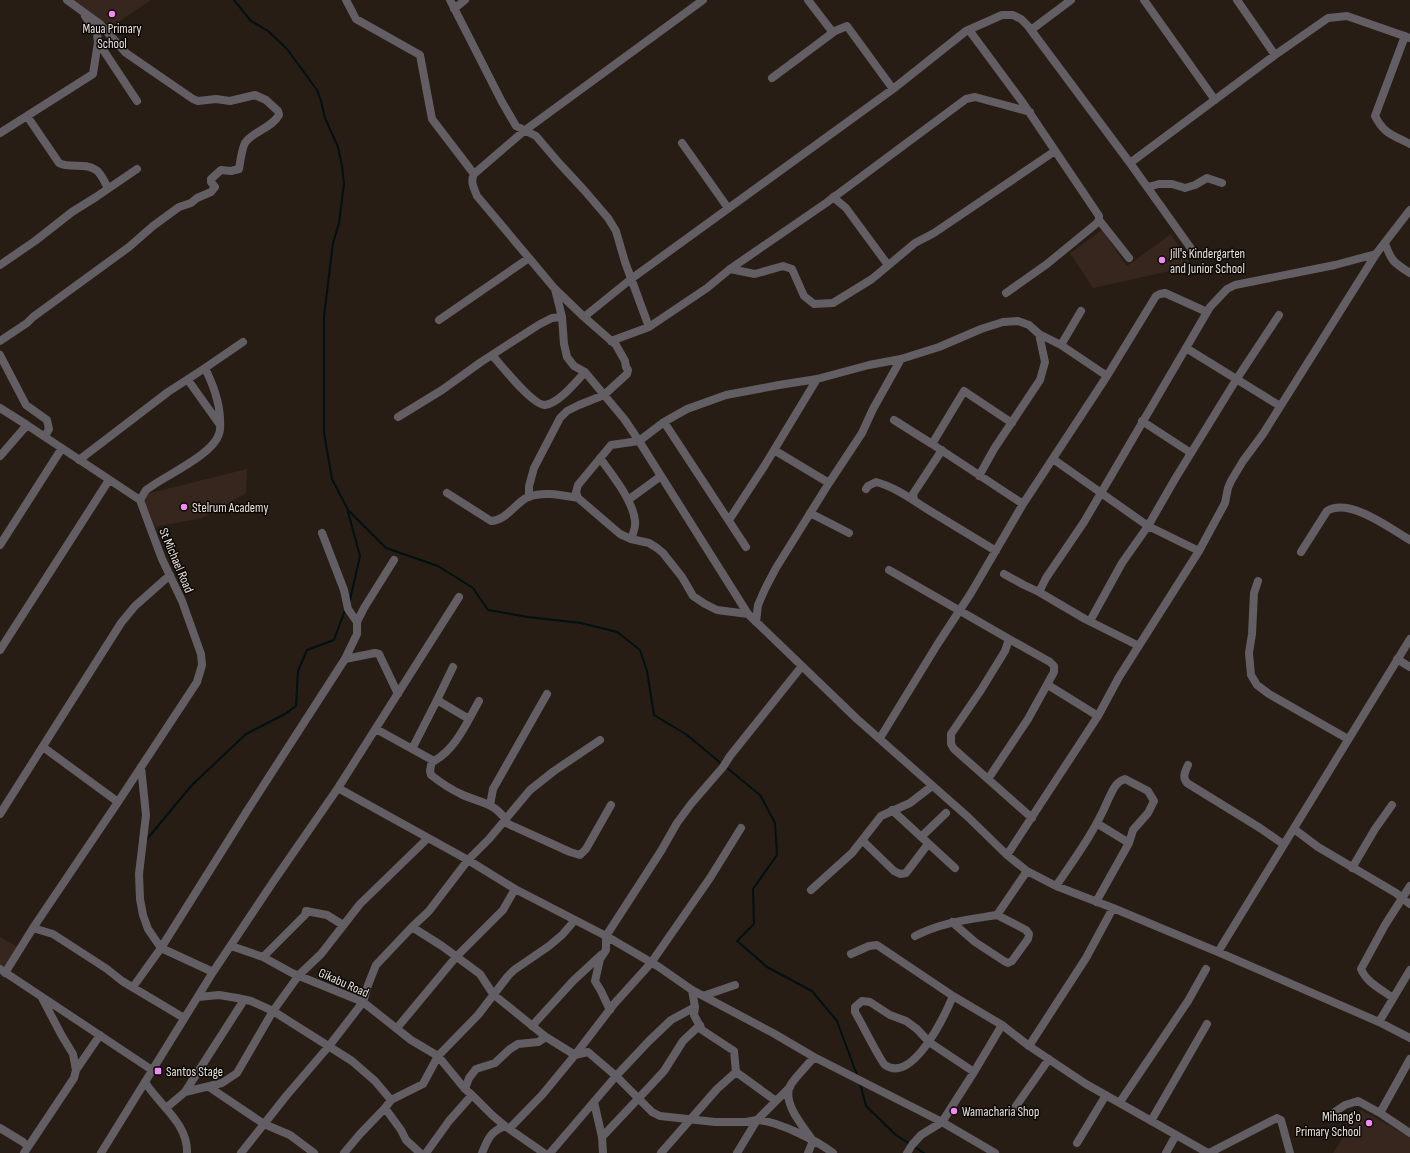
<svg xmlns="http://www.w3.org/2000/svg" width="1410" height="1153" font-family="'Sofia Sans Condensed',sans-serif">
	<style>
		.education { fill: #37261e }
		.lines { fill: none; stroke-linecap: round; stroke-linejoin: round }
		.stream { stroke: #001013; stroke-width: 2 }
		.street { stroke: #635e63; stroke-width: 8 }
		.poi-dot { fill: #f28af3; stroke: #0c0805; stroke-width: 1.5 }
		.labels { text-anchor: middle; stroke-width: 3; stroke-linejoin: round; paint-order: stroke }
		.poi-label { font-size: 13px; fill: #eae3dd; stroke: #0c0805; text-anchor: start }
		.street-label { font-size: 13px; fill: #eae3dd; stroke: #0c0805 }
	</style>
	<rect width="100%" height="100%" fill="#271d14"/>
	<path class="education" d="M 74,0 L 151,0 L 111,27 Z
		M 1102,230 L 1127,266 L 1171,234 L 1192,266 L 1093,288 L 1070,253 Z
		M 247,469 L 246,493 L 202,518 L 155,527 L 143,497 L 146,494 Z
		M 0,937 L 18,947 L 5,967 L 0,965 Z
		M 1361,1110 L 1410,1137 L 1410,1153 L 1333,1153 Z"/>
	<g class="lines">
		<path class="stream" d="M 234,0 L 251,21 L 268,31 L 287,49 L 317,90 L 321,101 L 325,118 L 338,147 L 342,166 L 344,184 L 339,223 L 333,243 L 324,316 L 324,433 L 332,479 L 348,510 L 386,548 L 438,566 L 473,588 L 488,610 L 528,617 L 581,623 L 617,632 L 640,650 L 647,671 L 654,715 L 687,735 L 723,765
			M 348,512 L 360,556 L 350,600
			M 726,767 L 760,795 L 775,823 L 777,855 L 753,889 L 754,924 L 737,941 L 767,967 L 812,991 L 837,1021 L 857,1075
			M 147,839 L 192,785 L 246,734 L 285,714 L 296,706 L 298,671 L 307,650 L 334,640 L 345,610
			M 860,1083 L 866,1106 L 896,1135 L 910,1144
			M 913,1146 L 924,1153"/>
		<path class="street" d="M 346,0 L 356,19 L 420,55 L 432,119 L 474,174
			M 450,0 L 502,102 L 516,126 L 536,136 L 559,163 L 584,190 L 608,218 L 616,231 L 625,262 L 649,327
			M 703,0 L 524,131 L 474,174 C 470,182 474,188 477,196 L 555,289 L 562,317 L 564,344 L 567,357 L 574,366 L 585,372 L 625,420 L 639,441 L 748,614 L 857,719 L 968,817 L 1007,855 L 1027,871 L 1056,886 L 1113,908
			M 808,0 L 831,30 L 835,31 L 847,26 L 893,89
			M 1144,0 L 1215,100
			M 1237,0 L 1275,55
			M 454,9 L 465,0
			M 969,30 L 1023,103 L 1099,216 L 1099,220 L 1097,223 L 1047,264 L 1006,293
			M 1031,30 L 1071,0
			M 1405,36 L 1375,116 C 1384,134 1393,135 1410,144
			M 98,42 L 137,101
			M 772,78 L 835,31
			M 27,116 L 59,163 C 70,169 85,162 96,170 C 101,173 105,183 108,188
			M 0,133 L 93,74 L 98,42 L 97,34 L 85,16
			M 682,143 L 728,208
			M 1130,163 L 1275,55 L 1328,18 L 1347,16 L 1410,38
			M 1148,187 L 1159,184 L 1172,184 L 1185,188 L 1195,185 L 1207,178 L 1222,183
			M 833,197 L 846,208 L 888,265
			M 1099,220 L 1129,258
			M 1385,243 C 1391,261 1394,263 1410,273
			M 0,265 L 35,241 L 72,212 L 96,197 L 137,169
			M 730,269 L 755,274 L 783,266 L 792,269 L 804,296 L 814,304 L 833,303 L 872,279 L 915,243 L 934,233 L 1055,151
			M 584,317 L 631,279 L 893,89 L 966,31 L 1002,15 L 1013,15 L 1021,19 L 1028,26 L 1130,163 L 1195,254
			M 439,320 L 529,258
			M 0,341 L 27,323 L 33,317 L 129,247 L 153,226 L 179,207 L 191,203 L 197,198 L 211,192 L 215,187 L 211,182 L 211,179 L 221,170 L 231,171 L 239,169 C 240,163 242,148 245,143 C 253,131 272,128 279,115 L 278,111 L 266,100 L 255,95 L 230,101 L 216,99 L 198,101 L 193,99 L 126,53 L 100,24 L 67,0
			M 611,341 L 649,327 L 707,288 L 730,269 L 826,203 L 966,99 L 975,97 L 1030,112
			M 1061,345 L 1081,311
			M 1186,348 L 1280,406
			M 0,355 L 26,405 L 47,420 L 49,429 L 45,436
			M 492,355 C 501,365 533,406 545,405 C 559,403 576,382 585,372
			M 188,380 L 220,425
			M 0,408 L 27,425
			M 398,417 L 442,390 L 481,362 L 540,324 L 552,318 L 562,317
			M 894,420 L 932,444
			M 1142,421 L 1191,453
			M 664,422 L 746,547
			M 1012,423 L 964,391 L 932,444 L 1023,504
			M 774,450 L 829,483
			M 0,456 L 27,425 L 140,500 L 162,559 L 182,601 L 201,654 L 202,665 L 197,682 L 118,802
			M 600,458 C 612,475 633,500 635,521 C 636,527 633,534 631,539
			M 1053,459 L 1148,526 L 1122,563 L 1090,621
			M 79,460 L 168,392 L 205,368 L 243,342
			M 979,476 L 994,449 L 1040,380 L 1045,362 L 1039,334
			M 866,489 L 868,486 L 876,482 C 895,487 911,499 927,509 C 950,523 973,537 996,551
			M 447,493 L 491,521 C 506,521 515,503 528,497 C 544,491 561,495 578,498
			M 529,497 L 529,486 L 534,468 L 560,418 L 567,411 L 579,405 L 604,395 L 627,374 L 628,370 L 626,367 L 625,361 L 616,345 L 584,317 L 555,289
			M 914,499 L 913,494 L 942,450
			M 140,500 L 146,490 L 152,486 C 169,474 213,454 219,434 C 221,429 220,423 220,418 C 219,400 213,385 205,368
			M 628,500 L 661,476
			M 810,513 L 849,533
			M 729,520 L 765,465 L 817,379
			M 0,545 L 62,448
			M 1199,551 L 1148,526 L 1175,479 L 1236,380 L 1279,315
			M 1301,552 L 1327,511 C 1349,497 1391,529 1410,540
			M 889,570 L 1009,639 L 1005,651 L 981,690 L 951,734 L 951,744 L 954,749 L 1032,818
			M 1004,574 L 1024,585 L 1039,592 L 1046,578 L 1084,522 L 1210,307 L 1227,289 L 1235,285 L 1335,265 L 1376,254
			M 1258,581 L 1254,593 L 1252,634 L 1249,653 L 1251,675 L 1257,685 L 1269,694 L 1348,739
			M 1039,592 L 1085,619 L 1139,646
			M 748,614 L 717,610 L 705,604 L 693,596 L 682,577 L 663,553 L 657,548 L 649,543 L 631,539 L 620,534 L 578,498 L 576,492 L 578,485 L 611,445 L 639,441 L 664,422 L 687,409 L 726,395 L 779,385 L 817,379 L 869,365 L 901,359 L 939,347 L 981,329 L 1003,322 L 1018,321 L 1029,325 L 1039,334 L 1061,345 L 1107,376
			M 357,622 L 364,608 L 394,560
			M 756,622 L 758,605 L 765,589 L 776,568 L 829,483 L 862,433 L 873,409 L 901,359
			M 0,650 L 109,480
			M 345,659 L 375,653 L 379,654 L 398,694
			M 1397,659 L 1410,667
			M 1048,685 L 1098,716
			M 437,700 L 453,667
			M 376,729 L 434,761 C 456,749 467,722 479,701
			M 880,738 L 937,645 L 971,593 L 1023,504 L 1107,376 L 1156,296 L 1160,294 L 1165,293 L 1207,312
			M 412,749 L 437,700 L 469,719
			M 432,760 L 430,771 L 431,775 C 441,783 452,790 463,795 C 481,803 493,802 506,820
			M 1188,765 C 1185,772 1182,777 1187,783 L 1260,828 L 1283,844
			M 141,767 L 146,815 L 139,874 L 140,899 L 143,915 L 148,929 L 161,948 L 213,972
			M 988,779 L 1028,719 L 1054,672 L 1054,666 L 1050,662 L 1009,639
			M 338,788 L 459,597
			M 490,805 L 493,789 L 547,694
			M 892,810 L 955,868
			M 0,814 L 121,623 L 135,606 L 170,575
			M 504,822 L 570,852 L 580,855 L 586,849 L 611,805
			M 1098,824 L 1129,843
			M 1294,829 L 1318,847 L 1396,893 L 1410,904
			M 921,837 L 946,813
			M 862,840 L 894,871 L 900,874 L 906,873 L 928,844
			M 1007,855 L 1098,716 L 1119,677 L 1199,551 L 1225,503 L 1228,488 L 1231,481 L 1243,461 L 1263,434 L 1376,254 L 1410,210
			M 1352,868 L 1375,829 L 1392,805
			M 1056,886 C 1075,858 1095,831 1108,800 C 1112,792 1115,782 1125,779 L 1148,791 L 1154,801 L 1148,813 L 1133,830 L 1129,843 L 1096,902
			M 811,890 L 852,853 L 881,816 L 910,803 L 932,786
			M 952,922 L 975,942 L 1004,961 L 1008,963 L 1012,961 L 1028,939 L 1029,934 L 1026,930 L 997,915
			M 412,927 L 442,946 L 480,974 L 493,994 L 546,1037
			M 33,928 L 53,934 L 107,969 L 122,981 L 184,1018
			M 915,936 C 943,922 966,920 997,915 L 1027,871
			M 231,946 L 263,957 L 292,973 L 363,1002 L 411,1040 L 438,1056 L 465,1089 L 472,1095
			M 1218,952 L 1410,639
			M 851,954 L 869,946 L 877,945 L 953,996 C 945,1015 913,1084 885,1065 C 881,1062 860,1020 855,1012 L 855,1007 L 862,1001 L 870,1002 L 890,1015 L 906,1021 L 917,1029 L 929,1042 L 974,1072
			M 263,957 L 305,915 L 306,911 L 327,915 L 343,925
			M 0,969 L 152,1070
			M 5,973 L 33,928 L 118,802 L 43,747
			M 133,987 L 161,948 L 247,811 L 345,659 L 357,634 L 357,622 L 348,609 L 344,590 L 322,533
			M 703,996 L 735,985
			M 953,996 L 1002,1025
			M 198,997 L 219,995 L 237,998 L 251,1001 L 273,1011 L 352,1061 L 375,1081 L 391,1100
			M 1393,998 C 1381,989 1367,983 1361,969 L 1385,925 L 1410,886
			M 695,1007 L 694,1015 L 702,1030 L 734,1051 L 736,1072 L 776,1101
			M 610,1010 L 601,991 L 595,981 L 600,959 L 606,950 L 606,936 L 659,967 L 692,990 L 773,1033 L 814,1057 C 808,1065 794,1078 790,1086 C 782,1104 804,1127 813,1141 L 808,1153
			M 1379,1022 L 1410,970
			M 532,1026 L 573,981 L 601,955
			M 397,1028 L 456,957 L 503,910 L 515,889
			M 1029,1046 L 1086,1084 L 1208,1153
			M 814,1057 L 942,1122 L 995,1153
			M 76,1070 L 100,1035
			M 145,1082 C 159,1105 188,1123 187,1153
			M 209,1087 L 264,1124 L 290,1135 L 314,1153
			M 465,1089 L 469,1078 L 476,1069 L 495,1063 L 510,1049 L 518,1044 L 538,1042 L 546,1037 L 575,1055 L 588,1052 L 616,1076 L 652,1112 L 660,1116 L 715,1122 L 746,1122 L 757,1120 L 790,1087
			M 185,1092 L 244,1000
			M 594,1102 L 602,1137 L 603,1153
			M 1120,1102 L 1188,1001 L 1206,969
			M 1016,1106 L 1049,1059
			M 166,1108 L 185,1092 L 222,1083 L 237,1073 L 273,1011 L 299,975 L 321,954 L 360,904 L 428,838
			M 1380,1113 L 1410,1059
			M 1327,1117 L 1345,1105 L 1358,1101 L 1380,1113 L 1410,1133
			M 1151,1121 L 1207,1024
			M 0,1128 L 23,1142 L 28,1147
			M 509,1129 L 542,1095 L 575,1055 L 614,1004 L 651,963 L 710,878 L 741,828
			M 602,1137 L 652,1084 L 664,1071 L 683,1041 L 700,1025
			M 1077,1143 L 1106,1095
			M 24,1153 L 74,1078 L 76,1070 L 73,1054 L 62,1036 L 42,998
			M 101,1153 L 213,972 L 273,882 L 338,788 L 468,860 L 515,889 L 606,936 L 661,851 L 677,823 L 691,804 L 723,767 L 730,756 L 802,666
			M 241,1153 L 287,1095 L 329,1046 L 363,1002 L 368,985 L 376,965 L 412,927 L 429,911 L 468,860 L 489,839 L 530,790 L 554,771 L 600,740
			M 344,1153 L 360,1134 L 385,1108
			M 420,1153 L 406,1140 L 401,1130 L 385,1108 L 391,1100 L 423,1084 L 438,1056 L 478,1015 L 508,976 L 514,970 L 549,946 L 562,935 L 575,920
			M 426,1153 L 449,1121 L 472,1095 L 492,1115 L 505,1126 L 544,1153
			M 482,1153 C 488,1139 490,1132 505,1126
			M 550,1153 L 616,1076 L 649,1041 L 671,1020 L 695,1007 L 692,990
			M 661,1153 L 717,1089 L 736,1072
			M 737,1153 L 757,1120 C 777,1121 816,1140 833,1153
			M 907,1153 L 912,1145 L 921,1135 L 942,1122 L 974,1072 L 1002,1025 L 1029,1046 L 1086,958 L 1113,908 L 1218,952 L 1379,1022 L 1410,1038
			M 1166,1153 L 1176,1135
			M 1209,1153 L 1277,1118 L 1281,1120 L 1290,1153"/>
	</g>
	<g class="poi-dot">
		<circle cx="112" cy="14" r="4"/>
		<circle cx="1162" cy="260" r="4"/>
		<circle cx="184" cy="507" r="4"/>
		<rect x="154" y="1067" width="8" height="8" rx="2"/>
		<circle cx="954" cy="1111" r="4"/>
		<circle cx="1369" cy="1123" r="4"/>
	</g>
	<g class="labels">
		<g class="poi-label">
			<text x="112" y="33" text-anchor="middle">Maua Primary<tspan x="112" dy="15">School</tspan></text>
			<text x="1170" y="258">Jill's Kindergarten<tspan x="1170" dy="15">and Junior School</tspan></text>
			<text x="192" y="512">Stelrum Academy</text>
			<text x="166" y="1076">Santos Stage</text>
			<text x="962" y="1116">Wamacharia Shop</text>
			<text x="1361" y="1121" text-anchor="end">Mihang'o<tspan x="1361" dy="15">Primary School</tspan></text>
		</g>
		<g class="street-label">
			<text transform="translate(177 560) rotate(67)" y="5">St Michael Road</text>
			<text transform="translate(344 982) rotate(24)" y="5">Gikabu Road</text>
		</g>
	</g>
</svg>
